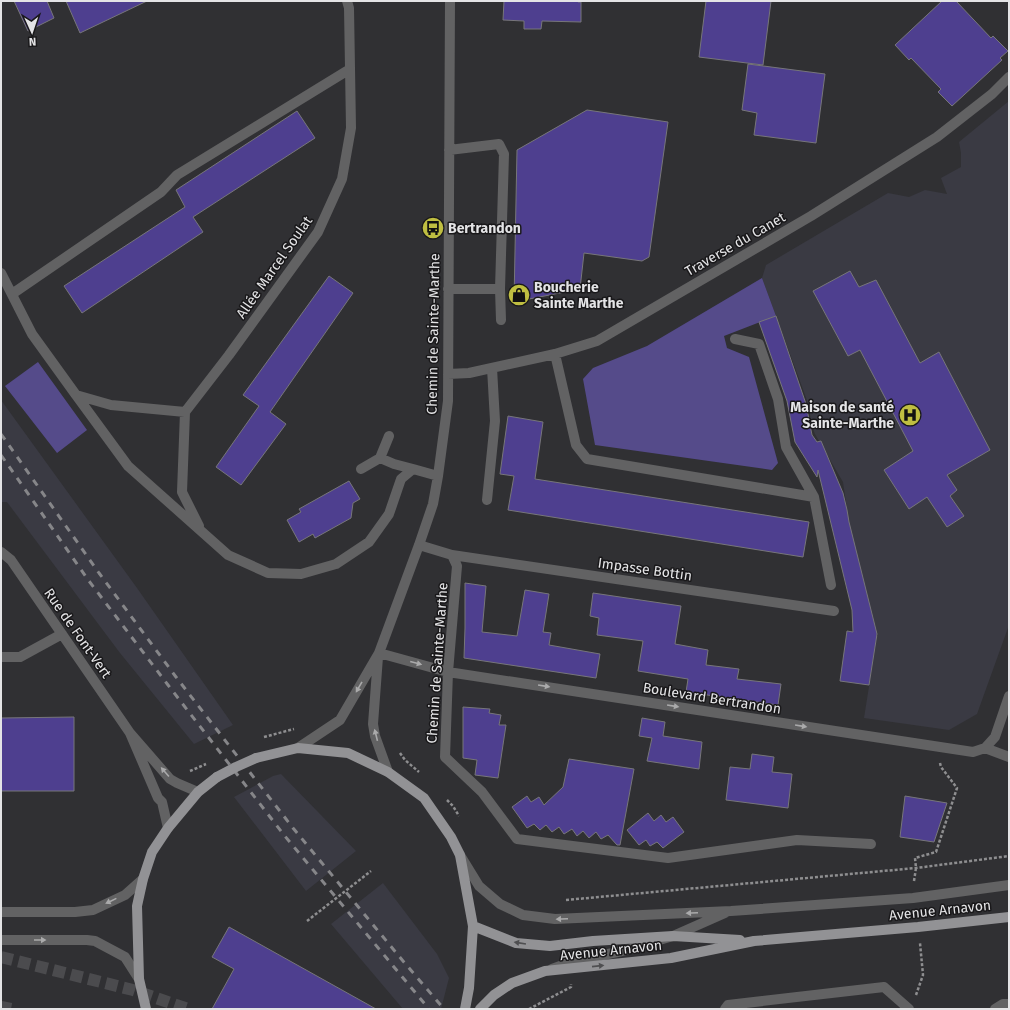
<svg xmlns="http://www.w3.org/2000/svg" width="1010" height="1010" font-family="'Fira Sans',sans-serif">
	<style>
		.built { fill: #3a3a43 }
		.green { fill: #554b8a }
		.building { fill: #4e3f8f; stroke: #77767a }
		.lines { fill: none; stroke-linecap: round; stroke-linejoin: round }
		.highway-tunnel { stroke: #4b4b4e; stroke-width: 12; stroke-dasharray: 12 6; stroke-linecap: butt }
		.path { stroke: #8e8e90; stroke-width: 2.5; stroke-dasharray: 3 2; stroke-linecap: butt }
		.minor { stroke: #626263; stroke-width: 10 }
		.major { stroke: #929295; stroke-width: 10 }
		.rail { stroke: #868689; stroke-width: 3; stroke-dasharray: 7 7; stroke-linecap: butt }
		.path-bridge { stroke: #8e8e90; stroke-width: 2.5; stroke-dasharray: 3 2; stroke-linecap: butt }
		.major-bridge { stroke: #929295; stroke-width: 10 }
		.oneway { fill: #aaaaab }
		.oneway2 { fill: #4f4f51 }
		.labels { text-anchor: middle; stroke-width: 3; stroke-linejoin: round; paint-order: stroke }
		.poi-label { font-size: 14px; font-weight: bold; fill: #e4e4e6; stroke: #19181a; text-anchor: start }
		.street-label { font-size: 14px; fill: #e4e4e6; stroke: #19181a }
	</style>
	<rect width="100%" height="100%" fill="#303033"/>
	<path class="built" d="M 1009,101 L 1009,625 L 977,714 L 949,730 L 864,718 L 877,636 L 878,636 L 849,523 L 843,482 L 815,434 L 812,426 L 808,403 L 762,278 L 766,265 L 888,193 L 909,197 L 925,190 L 947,194 L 941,178 L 961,167 L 961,153 L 959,142 Z
		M 1,400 L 137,588 L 233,725 L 194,744 L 120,653 L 7,502 L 1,502 Z
		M 281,774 L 356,851 L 306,891 L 234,797 L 273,776 Z
		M 383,883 L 437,954 L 449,978 L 441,1009 L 403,1009 L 331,924 Z"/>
	<path class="green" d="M 762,278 L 776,316 L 724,336 L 727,348 L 749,357 L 778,463 L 772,470 L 595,445 L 583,379 L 593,368 L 647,346 Z
		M 38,362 L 87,430 L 57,453 L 5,386 Z"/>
	<path class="building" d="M 14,1 L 47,1 L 54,18 L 28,31 Z
		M 66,1 L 147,1 L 80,33 Z
		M 504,1 L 578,1 L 578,2 L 581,2 L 581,22 L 542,21 L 541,29 L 524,29 L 524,21 L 503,20 Z
		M 706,1 L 771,1 L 763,65 L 699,57 Z
		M 942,1 L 956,1 L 991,38 L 993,36 L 1008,51 L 1000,58 L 1002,60 L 952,106 L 938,92 L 941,89 L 911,58 L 909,60 L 895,45 Z
		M 748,64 L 825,74 L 816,143 L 754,135 L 757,113 L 742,110 Z
		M 587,110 L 668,122 L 649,257 L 642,261 L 584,253 L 580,289 L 514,302 L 517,150 Z
		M 297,111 L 315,138 L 193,217 L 203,232 L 82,313 L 64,286 L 185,207 L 176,190 Z
		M 850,271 L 859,287 L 876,280 L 920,363 L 939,352 L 990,450 L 947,475 L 957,490 L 950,496 L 964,516 L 947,527 L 927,497 L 909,509 L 884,470 L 913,451 L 860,350 L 848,356 L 813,291 Z
		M 329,276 L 353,293 L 270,412 L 286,424 L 241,485 L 216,467 L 259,406 L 243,395 Z
		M 776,316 L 806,404 L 812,435 L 817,442 L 821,441 L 843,493 L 847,510 L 849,522 L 877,634 L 869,685 L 840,681 L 847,631 L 853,632 L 852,610 L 818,470 L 817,477 L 795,442 L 787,401 L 759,322 Z
		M 508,416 L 543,422 L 535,479 L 809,522 L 803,557 L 508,510 L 514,476 L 500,474 Z
		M 349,481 L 360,499 L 353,503 L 351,518 L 315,538 L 313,534 L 299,542 L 287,520 L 301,512 L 299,509 Z
		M 465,583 L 486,586 L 482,632 L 517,636 L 525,590 L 549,594 L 543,632 L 551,633 L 549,645 L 600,654 L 596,678 L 464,658 L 465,628 Z
		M 593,593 L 681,606 L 675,644 L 708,650 L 706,665 L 739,669 L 737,679 L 781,684 L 778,705 L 686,692 L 688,679 L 638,671 L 643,641 L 597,635 L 599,618 L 590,616 Z
		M 463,707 L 490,709 L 489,713 L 501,715 L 499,725 L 506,725 L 498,778 L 475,775 L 477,760 L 463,758 Z
		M 74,717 L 74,791 L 1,791 L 1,718 Z
		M 642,718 L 665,722 L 663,736 L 702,742 L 699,769 L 647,761 L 652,738 L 639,736 Z
		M 752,754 L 774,757 L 772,772 L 792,774 L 788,808 L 726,800 L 730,767 L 750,769 Z
		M 569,759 L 634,769 L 620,845 L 617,845 L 608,835 L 601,839 L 596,832 L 589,838 L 583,831 L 577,836 L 572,829 L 564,834 L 559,827 L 552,832 L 546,825 L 540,830 L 534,824 L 527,828 L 512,807 L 527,796 L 531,802 L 539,797 L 544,805 L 563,787 Z
		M 905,796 L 947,803 L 934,842 L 900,837 Z
		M 648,813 L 654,821 L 661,815 L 666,822 L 673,817 L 684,832 L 663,848 L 657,842 L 650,846 L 646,840 L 639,845 L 627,830 Z
		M 229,927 L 376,1009 L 212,1009 L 234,969 L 212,957 Z"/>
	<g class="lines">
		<path class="highway-tunnel" d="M 1,957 L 133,990 L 188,1009
			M 1,1007 L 11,1009"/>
		<path class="path" d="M 264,737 L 294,729
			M 400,753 L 405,760 L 419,772
			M 190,771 L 206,764
			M 447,800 L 453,806 L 459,816
			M 914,881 L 916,868 L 915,858 L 936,852 L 957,788 L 941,767 L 940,763
			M 566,900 L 916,868 L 1009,856
			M 916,995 L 923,975 L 920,943
			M 529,1009 L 571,987 L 571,984"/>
		<path class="minor" d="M 449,150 L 499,144 L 504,154 L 500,289 L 501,320
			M 1,273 L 32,334 L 76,395 L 111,405 L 185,412 L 229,355 L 318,232 L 342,179 L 351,128 L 349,8 L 347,1
			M 448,289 L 500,289
			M 12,294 L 161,192 L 177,175 L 350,69
			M 735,339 L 759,344 L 778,399 L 786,447 L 814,497 L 831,585
			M 555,354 L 576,445 L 587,459 L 814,497
			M 448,374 L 469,373 L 555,354 L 597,341 L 811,216 L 937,137 L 992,94 L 1009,77
			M 76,395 L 128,466 L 228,555 L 268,573 L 301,574 L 336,564 L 369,542 L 389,514 L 401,479 L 413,469 L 438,476
			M 185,412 L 182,492 L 199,526
			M 380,458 L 394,464 L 413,469
			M 361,469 L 380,458 L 389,436
			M 487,500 L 495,421 L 492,368
			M 419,545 L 452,555 L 457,566 L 448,672 L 445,757 L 482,792 L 517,839 L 668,858 L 797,840 L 871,844
			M 1,552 L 11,560 L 130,733
			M 452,555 L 834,611
			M 379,653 L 448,672 L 973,752 L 985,748 L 995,737 L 1009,696
			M 1,657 L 20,657 L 62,634
			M 378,657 L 373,724 L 375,736 L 388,772
			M 298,748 L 340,720 L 379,653 L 419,545 L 433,504 L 438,476 L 448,401 L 450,1
			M 985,748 L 1009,757
			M 168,828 L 162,802 L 158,798 L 130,733 L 170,779 L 177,783 L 198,792
			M 460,855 L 479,886 L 500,904 L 523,915 L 555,919 L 731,911 L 913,898 L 1009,885
			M 1,912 L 75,912 L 93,910 L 125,895 L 143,879
			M 1,940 L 87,940 L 95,941 L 125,957 L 139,979
			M 552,969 L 571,962 L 622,951 L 673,936 L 725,913
			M 725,1009 L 728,1005 L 884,987 L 909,1009
			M 995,1009 L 1003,1004 L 1009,1004"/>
		<path class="major" d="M 256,758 L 298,748 L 348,753 L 388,772 L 424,798 L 451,837 L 460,855 L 473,926 L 469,988 L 465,1009
			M 473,926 L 516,943 L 550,946 L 593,941 L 673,936 L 740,940
			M 146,1009 L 139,979 L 137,906 L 143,879 L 152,852 L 168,828 L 198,792 L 217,777
			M 480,1009 L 494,995 L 512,983 L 545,971 L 671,958 L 754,941 L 918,927 L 1009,917"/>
		<path class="rail" d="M 1,434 L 99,573 L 176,677 L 293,828 L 403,961 L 444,1009
			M 1,455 L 89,581 L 168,685 L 284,835 L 429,1009"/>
		<path class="path-bridge" d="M 307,921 L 371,871"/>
		<path class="major-bridge" d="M 217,777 L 236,767 L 256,758"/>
	</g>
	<defs><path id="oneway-solid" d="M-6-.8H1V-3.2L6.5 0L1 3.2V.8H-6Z"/></defs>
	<g class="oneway">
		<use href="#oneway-solid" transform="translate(416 663) rotate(15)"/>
		<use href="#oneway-solid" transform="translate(544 686) rotate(9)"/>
		<use href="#oneway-solid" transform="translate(359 687) rotate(120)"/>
		<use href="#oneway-solid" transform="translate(673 706) rotate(9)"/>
		<use href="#oneway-solid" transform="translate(801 726) rotate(9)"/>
		<use href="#oneway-solid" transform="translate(376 735) rotate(-104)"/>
		<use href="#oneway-solid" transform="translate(165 772) rotate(-131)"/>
		<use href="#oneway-solid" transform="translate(111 901) rotate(154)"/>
		<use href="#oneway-solid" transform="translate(692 913) rotate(177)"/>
		<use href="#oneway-solid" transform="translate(562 919) rotate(177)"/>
		<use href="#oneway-solid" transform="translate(40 940)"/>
	</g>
	<g class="oneway2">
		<use href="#oneway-solid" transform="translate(520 943) rotate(-171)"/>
		<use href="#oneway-solid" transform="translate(598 966) rotate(-6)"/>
	</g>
	<defs>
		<g id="bus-disc" transform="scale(1.15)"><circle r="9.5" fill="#bfbe41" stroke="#19181a"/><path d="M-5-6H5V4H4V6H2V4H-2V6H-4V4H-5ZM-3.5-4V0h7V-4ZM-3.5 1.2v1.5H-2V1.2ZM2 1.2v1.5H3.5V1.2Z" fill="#111"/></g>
		<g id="shop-disc" transform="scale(1.15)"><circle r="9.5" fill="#bfbe41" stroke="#19181a"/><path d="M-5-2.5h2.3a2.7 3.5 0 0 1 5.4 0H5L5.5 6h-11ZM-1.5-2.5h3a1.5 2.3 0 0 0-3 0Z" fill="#111"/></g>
		<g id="hospital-disc" transform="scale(1.15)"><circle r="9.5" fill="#bfbe41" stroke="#19181a"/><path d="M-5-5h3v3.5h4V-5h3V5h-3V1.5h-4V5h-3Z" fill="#111"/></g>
	</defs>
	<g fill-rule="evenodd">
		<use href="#bus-disc" x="433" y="228"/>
		<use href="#shop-disc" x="519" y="295"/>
		<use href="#hospital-disc" x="910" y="415"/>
	</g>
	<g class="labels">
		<g class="poi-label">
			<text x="448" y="233">Bertrandon</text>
			<text x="534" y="292">Boucherie<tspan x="534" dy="16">Sainte Marthe</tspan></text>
			<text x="894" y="412" text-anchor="end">Maison de santé<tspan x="894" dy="16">Sainte-Marthe</tspan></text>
		</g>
		<g class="street-label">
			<text transform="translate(735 244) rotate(-30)" y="5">Traverse du Canet</text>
			<text transform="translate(274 267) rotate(-55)" y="5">Allée Marcel Soulat</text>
			<text transform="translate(433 334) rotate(-89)" y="5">Chemin de Sainte-Marthe</text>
			<text transform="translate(645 569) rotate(8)" y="5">Impasse Bottin</text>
			<text transform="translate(78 633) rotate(55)" y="5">Rue de Font-Vert</text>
			<text transform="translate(437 663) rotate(-86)" y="5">Chemin de Sainte-Marthe</text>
			<text transform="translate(712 698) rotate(9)" y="5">Boulevard Bertrandon</text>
			<text transform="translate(940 910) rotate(-6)" y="5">Avenue Arnavon</text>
			<text transform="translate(611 950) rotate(-6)" y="5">Avenue Arnavon</text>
		</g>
	</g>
	<rect width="1010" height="1010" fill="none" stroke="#e4e4e6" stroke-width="4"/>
	<g transform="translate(32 32) rotate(177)" stroke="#19181a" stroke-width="3" paint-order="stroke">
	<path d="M0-3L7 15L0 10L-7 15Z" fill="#e4e4e6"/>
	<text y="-6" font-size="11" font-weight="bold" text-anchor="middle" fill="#e4e4e6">N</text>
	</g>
</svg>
